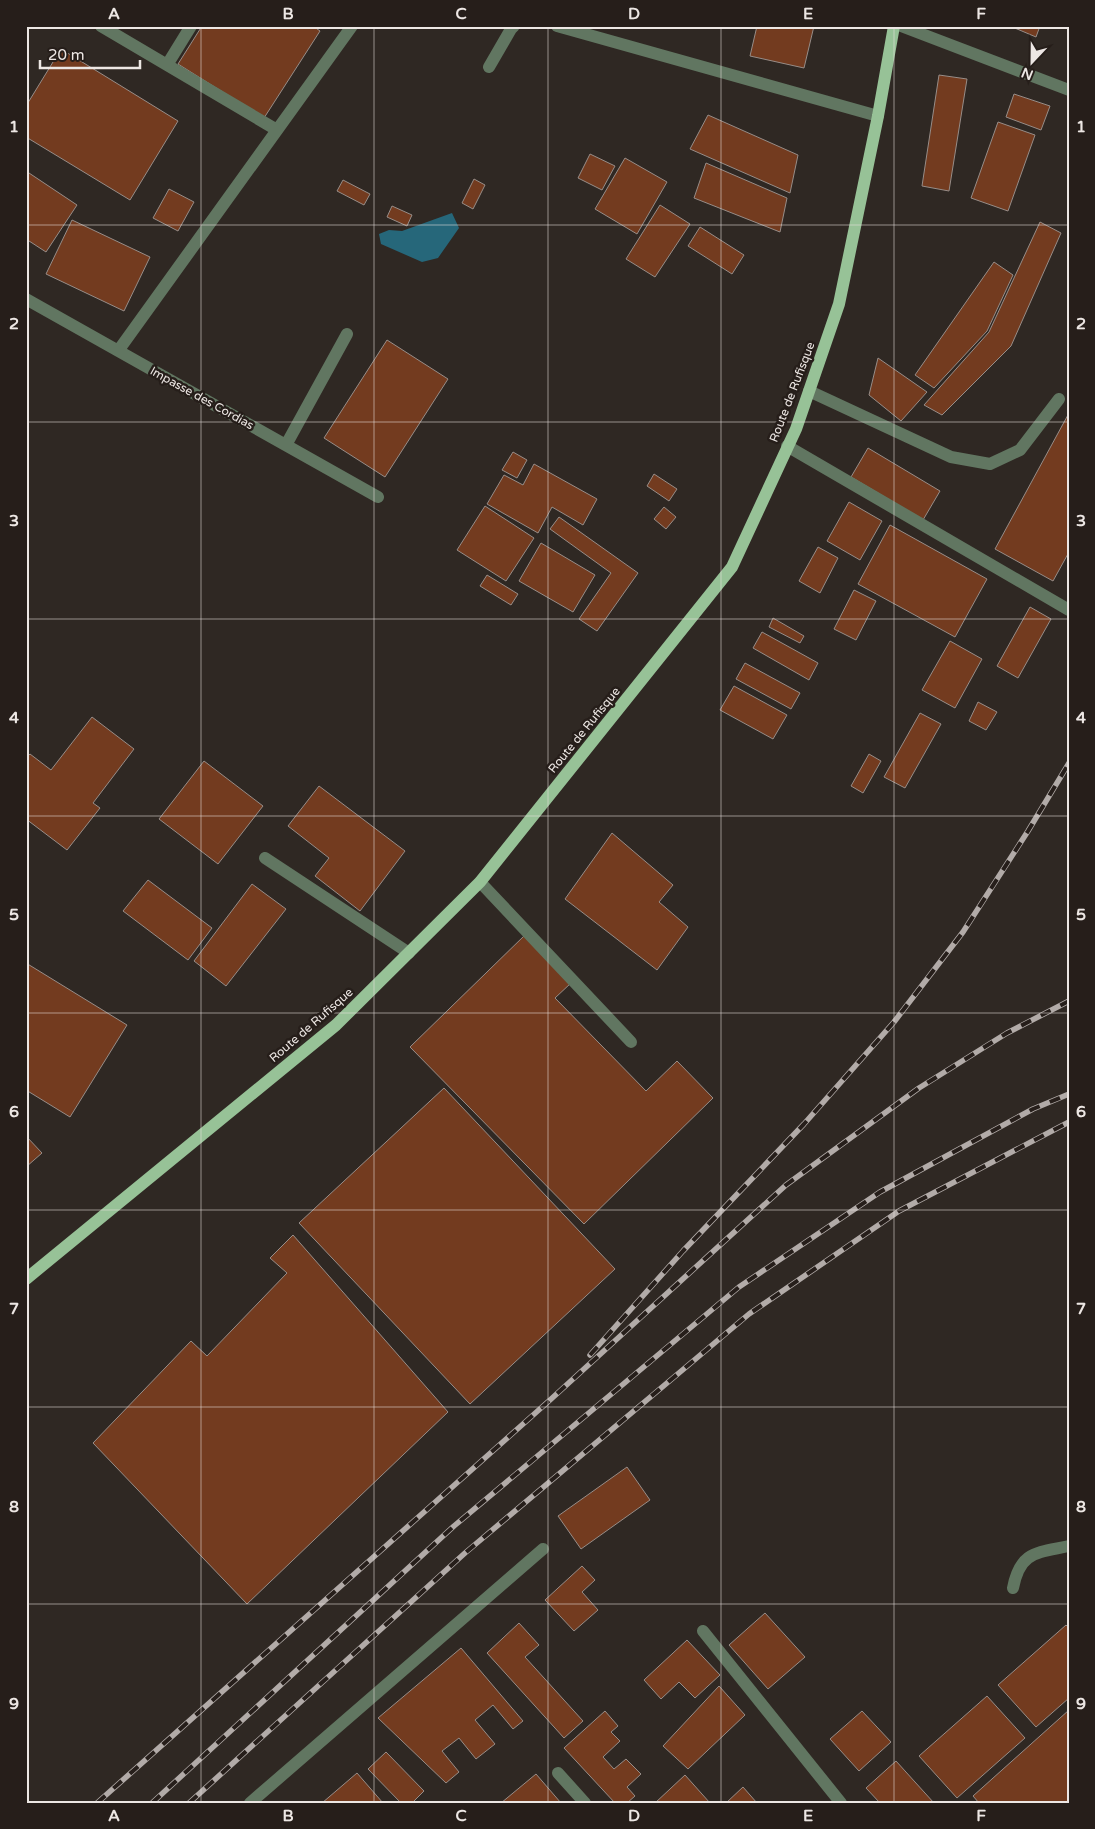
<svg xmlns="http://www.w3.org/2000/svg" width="1095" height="1829" font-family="'Varela Round',sans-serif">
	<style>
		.water { fill: #26677a }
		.building { fill: #733b1f; stroke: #978d88 }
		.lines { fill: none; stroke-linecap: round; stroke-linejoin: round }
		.minor { stroke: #617661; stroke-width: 12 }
		.major { stroke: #97c297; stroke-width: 12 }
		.rail-casing { stroke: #b2aba8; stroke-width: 5.5 }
		.rail { stroke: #261e1a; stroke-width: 4; stroke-dasharray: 11; stroke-linecap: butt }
		.grid { fill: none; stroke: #ede7e4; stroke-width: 1; stroke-opacity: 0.55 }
		.labels { text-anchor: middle; stroke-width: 5; stroke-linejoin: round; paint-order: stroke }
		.street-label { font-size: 12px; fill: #ede7e4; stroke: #261e1a }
		.neatline { fill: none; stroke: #ede7e4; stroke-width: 2 }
		.grid-label { font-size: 16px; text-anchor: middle; font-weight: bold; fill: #ede7e4 }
	</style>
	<rect width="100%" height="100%" fill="#2f2823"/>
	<path class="water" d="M 452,213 L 459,228 L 438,258 L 422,262 L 381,244 L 379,234 L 389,230 L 402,231 Z"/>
	<path class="building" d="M 202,26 L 313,26 L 320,31 L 264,118 L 178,64 Z
		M 757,26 L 814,26 L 804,68 L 750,56 Z
		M 1010,26 L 1040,26 L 1036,37 Z
		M 61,49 L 178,121 L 130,200 L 26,137 L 26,106 Z
		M 939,75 L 967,79 L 949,191 L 922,186 Z
		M 1014,94 L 1050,106 L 1041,130 L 1006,117 Z
		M 708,115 L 798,155 L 790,193 L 690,149 Z
		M 998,122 L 1035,135 L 1008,211 L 971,198 Z
		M 590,154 L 615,166 L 602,190 L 578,178 Z
		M 625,158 L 667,182 L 637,234 L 595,209 Z
		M 706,163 L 787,198 L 780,232 L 694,198 Z
		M 26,171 L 77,205 L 46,252 L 26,239 Z
		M 474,179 L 485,185 L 473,209 L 462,203 Z
		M 343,180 L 370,194 L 364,205 L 337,191 Z
		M 169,189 L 194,202 L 178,231 L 153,218 Z
		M 660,205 L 690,224 L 655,277 L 626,259 Z
		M 392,206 L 412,215 L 407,226 L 387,217 Z
		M 72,220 L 150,257 L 124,311 L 46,274 Z
		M 1040,222 L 1061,233 L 1011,346 L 942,415 L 924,405 L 989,332 Z
		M 700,227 L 744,255 L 732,274 L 688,246 Z
		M 994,262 L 1013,275 L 987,331 L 934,388 L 915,375 Z
		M 387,340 L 448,379 L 385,477 L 324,438 Z
		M 878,358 L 927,392 L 901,421 L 869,395 Z
		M 1069,413 L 1069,552 L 1053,581 L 995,549 Z
		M 868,448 L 940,491 L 923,520 L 851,477 Z
		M 513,452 L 527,460 L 517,478 L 502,470 Z
		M 534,464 L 597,499 L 583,525 L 552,507 L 538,533 L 487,504 L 504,475 L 523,485 Z
		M 654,474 L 677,489 L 669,501 L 647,486 Z
		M 849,502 L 882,521 L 860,560 L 827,541 Z
		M 485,506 L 534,538 L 506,581 L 457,550 Z
		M 664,507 L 676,517 L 666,529 L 654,519 Z
		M 559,517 L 638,573 L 597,631 L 579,619 L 611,573 L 550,529 Z
		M 890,525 L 987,579 L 955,637 L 858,584 Z
		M 541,543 L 595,575 L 573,612 L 519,581 Z
		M 818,547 L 838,558 L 820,593 L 799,581 Z
		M 487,575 L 518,594 L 511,605 L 480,586 Z
		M 854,590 L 876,601 L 856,640 L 834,629 Z
		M 1030,607 L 1051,619 L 1018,678 L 997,666 Z
		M 773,618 L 804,636 L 800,643 L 769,627 Z
		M 762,632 L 818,663 L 809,680 L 753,648 Z
		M 950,641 L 982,659 L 955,708 L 922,690 Z
		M 745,663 L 800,693 L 791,709 L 736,679 Z
		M 734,686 L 787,715 L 773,739 L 720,710 Z
		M 978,702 L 997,712 L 986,730 L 969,721 Z
		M 920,713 L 941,724 L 905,788 L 884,777 Z
		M 92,717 L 134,749 L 93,803 L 100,808 L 67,850 L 26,819 L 26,758 L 30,754 L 51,770 Z
		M 869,754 L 881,761 L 863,793 L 851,786 Z
		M 204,761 L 263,806 L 218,864 L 159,819 Z
		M 319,786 L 405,851 L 360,911 L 315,876 L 329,858 L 288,826 Z
		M 612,833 L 673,885 L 659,902 L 688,927 L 657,970 L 565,899 Z
		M 148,880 L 212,928 L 188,960 L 123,911 Z
		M 252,884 L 286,909 L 226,986 L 194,961 Z
		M 525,935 L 571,983 L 555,998 L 646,1091 L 677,1061 L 713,1098 L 584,1224 L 410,1047 Z
		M 26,963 L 127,1025 L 70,1117 L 26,1090 Z
		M 444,1088 L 615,1269 L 470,1404 L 299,1223 Z
		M 26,1136 L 42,1153 L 26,1167 Z
		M 293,1235 L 448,1412 L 247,1604 L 93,1443 L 191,1341 L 207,1356 L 287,1273 L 270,1258 Z
		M 627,1467 L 650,1500 L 581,1549 L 558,1516 Z
		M 582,1566 L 595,1580 L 582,1592 L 598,1610 L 574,1631 L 545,1600 Z
		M 765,1613 L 805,1657 L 768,1689 L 729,1645 Z
		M 519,1623 L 539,1645 L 525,1657 L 583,1721 L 564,1738 L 487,1653 Z
		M 1066,1625 L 1069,1628 L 1069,1698 L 1036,1727 L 998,1685 Z
		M 687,1640 L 720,1675 L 695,1698 L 679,1682 L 661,1699 L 644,1680 Z
		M 461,1648 L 523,1721 L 513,1729 L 493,1705 L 475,1720 L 495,1744 L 476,1759 L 459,1738 L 442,1751 L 459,1772 L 446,1783 L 378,1718 Z
		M 719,1686 L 745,1715 L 688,1769 L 663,1746 Z
		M 987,1696 L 1025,1738 L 957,1798 L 919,1756 Z
		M 1069,1710 L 1069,1803 L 979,1803 L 973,1796 Z
		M 605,1711 L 618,1726 L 611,1732 L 620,1741 L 603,1757 L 614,1769 L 626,1759 L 641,1774 L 627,1787 L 635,1796 L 627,1803 L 615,1803 L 564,1748 Z
		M 862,1711 L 891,1742 L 859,1771 L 830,1739 Z
		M 386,1752 L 424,1791 L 412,1803 L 401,1803 L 368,1769 Z
		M 896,1761 L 934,1803 L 880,1803 L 866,1788 Z
		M 357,1773 L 383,1803 L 322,1803 Z
		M 536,1774 L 561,1803 L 501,1803 Z
		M 685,1775 L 710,1803 L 655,1803 Z
		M 743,1787 L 757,1803 L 726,1803 Z"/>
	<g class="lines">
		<path class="minor" d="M 101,26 L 277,130
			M 557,26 L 878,116
			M 901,26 L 1069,90
			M 167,65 L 191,26
			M 489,67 L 511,29 L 514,26
			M 26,299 L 378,497
			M 118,351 L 352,26
			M 809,391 L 951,457 L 990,464 L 1020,450 L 1059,399
			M 286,445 L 347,334
			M 787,446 L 1069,610
			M 265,858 L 409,953
			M 480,882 L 631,1042
			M 1013,1588 C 1020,1551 1037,1553 1069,1546
			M 703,1631 L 841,1803
			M 558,1773 L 585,1803
			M 250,1803 L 543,1549"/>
		<path class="major" d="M 26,1279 L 336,1025 L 480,882 L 732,567 L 796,429 L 839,304 L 878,116 L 894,26"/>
		<g class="rail-casing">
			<path id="rail" d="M 590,1355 L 683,1251 L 804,1124 L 894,1022 L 963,932 L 1028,831 L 1069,763
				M 97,1803 L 550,1400 L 786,1185 L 919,1088 L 1007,1033 L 1069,1001
				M 152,1803 L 454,1526 L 739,1287 L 880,1192 L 1033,1109 L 1069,1094
				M 189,1803 L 465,1553 L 749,1314 L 899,1211 L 1069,1122"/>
		</g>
		<use href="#rail" class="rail"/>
	</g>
	<path class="grid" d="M 201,26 L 201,1803M 374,26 L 374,1803M 548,26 L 548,1803M 721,26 L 721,1803M 894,26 L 894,1803M 26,225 L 1069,225M 26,422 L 1069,422M 26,619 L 1069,619M 26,816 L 1069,816M 26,1013 L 1069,1013M 26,1210 L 1069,1210M 26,1407 L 1069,1407M 26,1604 L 1069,1604"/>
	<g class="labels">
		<g class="street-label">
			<text transform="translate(792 392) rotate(-69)" y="4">Route de Rufisque</text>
			<text transform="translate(202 398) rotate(29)" y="4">Impasse des Cordias</text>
			<text transform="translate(584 730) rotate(-51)" y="4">Route de Rufisque</text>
			<text transform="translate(311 1025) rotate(-41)" y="4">Route de Rufisque</text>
		</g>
	</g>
	<rect width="1095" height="1829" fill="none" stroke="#261e1a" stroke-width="55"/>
	<g transform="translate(1032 62) rotate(202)" stroke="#261e1a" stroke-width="4" paint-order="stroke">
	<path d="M0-4L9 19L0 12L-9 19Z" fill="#ede7e4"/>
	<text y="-8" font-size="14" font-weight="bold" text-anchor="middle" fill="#ede7e4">N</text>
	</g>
	<path d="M40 60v8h100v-8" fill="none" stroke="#ede7e4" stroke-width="2.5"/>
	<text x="48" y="60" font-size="15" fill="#ede7e4" stroke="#261e1a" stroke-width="4" paint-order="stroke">20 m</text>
	<rect x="28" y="28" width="1040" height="1774" class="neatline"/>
	<g class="grid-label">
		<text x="114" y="19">A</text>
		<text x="288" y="19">B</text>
		<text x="461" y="19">C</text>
		<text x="634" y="19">D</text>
		<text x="808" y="19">E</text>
		<text x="981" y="19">F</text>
		<text x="14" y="132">1</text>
		<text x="1081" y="132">1</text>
		<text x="14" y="329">2</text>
		<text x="1081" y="329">2</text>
		<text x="14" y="526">3</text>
		<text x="1081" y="526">3</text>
		<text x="14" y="723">4</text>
		<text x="1081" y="723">4</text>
		<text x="14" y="920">5</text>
		<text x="1081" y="920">5</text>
		<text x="14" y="1117">6</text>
		<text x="1081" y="1117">6</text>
		<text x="14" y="1314">7</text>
		<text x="1081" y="1314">7</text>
		<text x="14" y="1512">8</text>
		<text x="1081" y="1512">8</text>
		<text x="14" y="1709">9</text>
		<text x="1081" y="1709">9</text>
		<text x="114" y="1821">A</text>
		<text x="288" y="1821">B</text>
		<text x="461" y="1821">C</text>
		<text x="634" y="1821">D</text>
		<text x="808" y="1821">E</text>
		<text x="981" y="1821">F</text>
	</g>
</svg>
